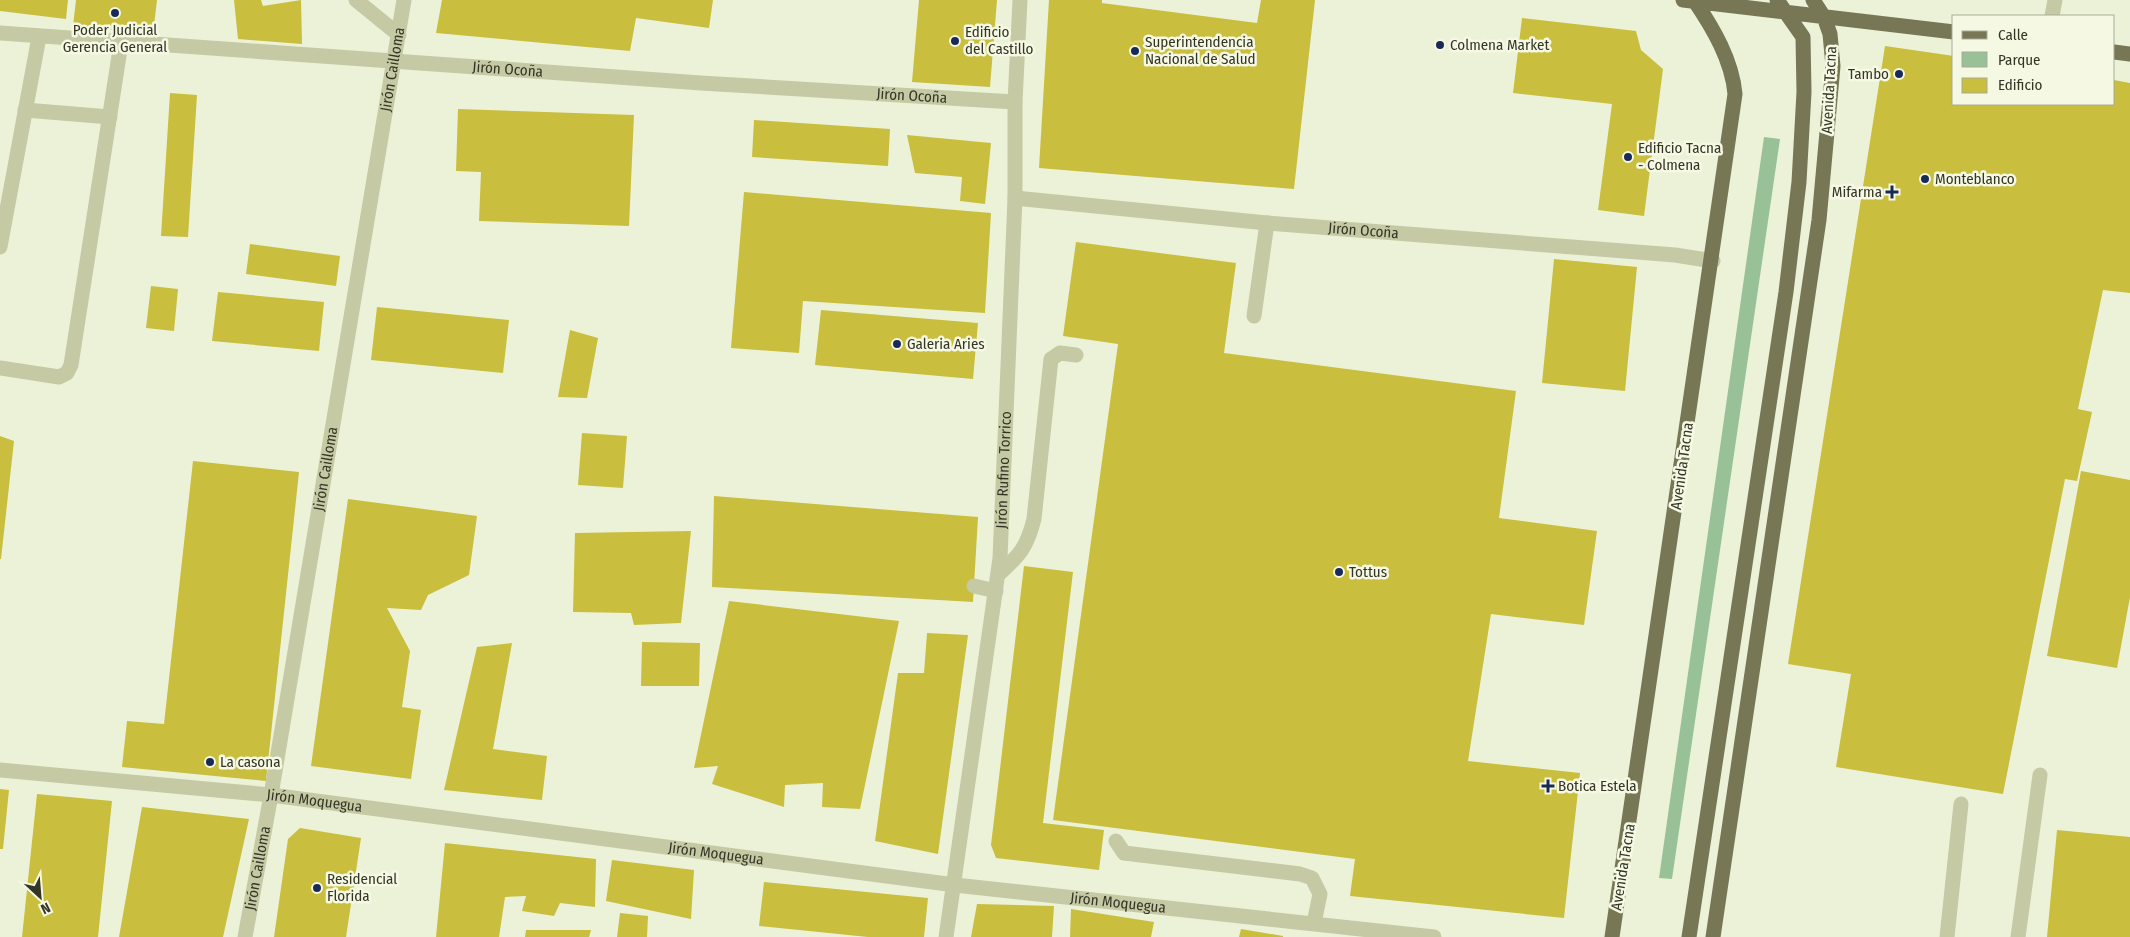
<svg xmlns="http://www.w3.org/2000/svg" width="2130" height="937" font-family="'Fira Sans Condensed',sans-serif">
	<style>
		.green { fill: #98c198 }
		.building { fill: #c9be3e }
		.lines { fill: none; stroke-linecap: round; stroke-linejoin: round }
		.minor { stroke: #c5caa4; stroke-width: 15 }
		.major { stroke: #777756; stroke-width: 15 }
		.poi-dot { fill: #1a2a57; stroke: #f5f9e4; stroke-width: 2 }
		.labels { text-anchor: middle; stroke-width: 5; stroke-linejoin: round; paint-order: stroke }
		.poi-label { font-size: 15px; fill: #353526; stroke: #f5f9e4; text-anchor: start }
		.street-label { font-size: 15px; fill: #353526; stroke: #f5f9e4 }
	</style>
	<rect width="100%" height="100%" fill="#ecf2d8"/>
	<path class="green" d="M 1764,137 L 1780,139 L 1672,879 L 1659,878 Z"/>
	<path class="building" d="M 0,0 L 68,0 L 66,19 L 0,11 Z
		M 76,0 L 157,0 L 153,34 L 73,26 Z
		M 234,0 L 261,0 L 263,6 L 301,0 L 302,44 L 238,39 Z
		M 442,0 L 713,0 L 709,28 L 636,18 L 630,51 L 436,33 Z
		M 919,0 L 997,0 L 990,87 L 912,82 Z
		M 1049,0 L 1102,0 L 1102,3 L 1257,23 L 1261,0 L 1315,0 L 1294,189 L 1039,168 Z
		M 1522,18 L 1636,31 L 1641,50 L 1663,69 L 1644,216 L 1598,210 L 1612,104 L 1513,93 Z
		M 1885,46 L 1954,56 L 1954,104 L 2114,104 L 2114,80 L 2130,83 L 2130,293 L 2103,290 L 2078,409 L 2092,412 L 2077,481 L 2065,479 L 2003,794 L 1836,767 L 1851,674 L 1788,664 Z
		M 170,93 L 197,95 L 188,237 L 161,236 Z
		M 458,109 L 634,115 L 629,226 L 479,221 L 481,172 L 456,171 Z
		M 754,120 L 890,129 L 888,166 L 752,157 Z
		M 907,135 L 991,143 L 985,204 L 960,201 L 962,177 L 915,173 Z
		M 744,192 L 991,213 L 985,313 L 803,301 L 799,353 L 731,348 Z
		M 1076,242 L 1236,263 L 1224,353 L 1516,391 L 1499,518 L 1597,531 L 1584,625 L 1491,614 L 1468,761 L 1580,773 L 1564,918 L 1350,896 L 1355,859 L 1053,820 L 1118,344 L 1063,336 Z
		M 250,244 L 340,256 L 336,286 L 246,274 Z
		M 1554,259 L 1637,267 L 1625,391 L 1542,383 Z
		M 151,286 L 178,289 L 174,331 L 146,328 Z
		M 218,292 L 324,302 L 319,351 L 212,341 Z
		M 377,307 L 509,320 L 503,373 L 371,360 Z
		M 821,310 L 978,323 L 973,379 L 815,365 Z
		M 570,330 L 598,338 L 587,398 L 558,397 Z
		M 582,433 L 627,436 L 623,488 L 578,485 Z
		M 0,436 L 14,441 L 1,559 L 0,559 Z
		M 193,461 L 299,472 L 266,781 L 122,767 L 127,721 L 164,724 Z
		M 2081,471 L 2130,480 L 2130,597 L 2117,668 L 2047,656 Z
		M 714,496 L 978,517 L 973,602 L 712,587 Z
		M 348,499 L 477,516 L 469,575 L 428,595 L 421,610 L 387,608 L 410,651 L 402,707 L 421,710 L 411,779 L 311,766 Z
		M 691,531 L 681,623 L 634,625 L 631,613 L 573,612 L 575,533 Z
		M 1024,566 L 1073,572 L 1043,823 L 1104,830 L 1099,870 L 996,858 L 991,845 Z
		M 729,601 L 899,621 L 860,809 L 822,807 L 823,783 L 785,785 L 784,807 L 712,784 L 718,766 L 694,768 Z
		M 927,633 L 968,635 L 938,854 L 875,841 L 898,673 L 924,673 Z
		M 642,642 L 700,643 L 699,686 L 641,686 Z
		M 512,643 L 493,749 L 547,756 L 542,800 L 444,790 L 477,647 Z
		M 0,789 L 9,790 L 3,849 L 0,849 Z
		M 37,794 L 112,801 L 98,937 L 22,937 Z
		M 142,807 L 249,819 L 223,937 L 119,937 Z
		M 300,828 L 361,838 L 346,937 L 274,937 L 288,839 Z
		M 2057,830 L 2130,837 L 2130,937 L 2047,937 Z
		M 445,843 L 596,859 L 595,907 L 560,903 L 554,916 L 522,911 L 526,896 L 505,897 L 499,937 L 436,937 Z
		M 612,860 L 694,870 L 691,919 L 606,901 Z
		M 764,882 L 928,898 L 924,937 L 868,937 L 759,926 Z
		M 977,904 L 1054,906 L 1052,937 L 971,937 Z
		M 1071,909 L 1154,922 L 1151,937 L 1070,937 Z
		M 620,913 L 648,916 L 647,937 L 617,937 Z
		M 1241,929 L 1283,936 L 1283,937 L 1239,937 Z
		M 526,930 L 591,930 L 589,937 L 525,937 Z"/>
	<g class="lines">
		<g class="minor">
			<path d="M 356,0 L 399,35"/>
			<path d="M 2052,16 L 2055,0"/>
			<path id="s1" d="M 0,33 L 701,83 L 1015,102"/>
			<path d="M 25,110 L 110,117"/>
			<path id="s2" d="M 1015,198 L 1267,223 L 1675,255 L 1713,261"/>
			<path d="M 0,247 L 39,37"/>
			<path d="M 1254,316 L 1267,223"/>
			<path d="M 0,368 L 59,377 L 67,373 L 71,365 L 121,43"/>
			<path d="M 999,574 C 1020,555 1027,547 1034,519 L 1051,359 L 1060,353 L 1076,355"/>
			<path d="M 974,586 L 996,591"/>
			<path id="s3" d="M 0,770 L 271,795 L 955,885 L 1434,937"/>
			<path d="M 1116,841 L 1124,853 L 1300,874 L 1312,878 L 1320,894 L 1314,923"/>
			<path id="s4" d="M 245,937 L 271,795 L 404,0"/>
			<path id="s5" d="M 946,937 L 1000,558 L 1015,198 L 1015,102 L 1020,0"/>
			<path d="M 1947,937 L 1961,804"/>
			<path d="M 2018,937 L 2040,775"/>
		</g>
		<path class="major" d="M 1683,0 L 1954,32
			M 2114,52 L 2130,54
			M 1612,937 L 1735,94 C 1732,60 1713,28 1694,0
			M 1689,937 L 1786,292 L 1799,182 L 1804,92 L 1803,37 L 1777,0
			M 1713,937 L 1819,220 L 1833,66 L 1830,34 L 1824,17 L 1813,0"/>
	</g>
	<g class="poi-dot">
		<circle cx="115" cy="13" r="5"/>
		<circle cx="955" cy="41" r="5"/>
		<circle cx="1440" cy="45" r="5"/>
		<circle cx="1135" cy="51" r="5"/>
		<circle cx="1899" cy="74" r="5"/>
		<circle cx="1628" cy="157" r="5"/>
		<circle cx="1925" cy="179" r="5"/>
		<path d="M1889.5 184.5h5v5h5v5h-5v5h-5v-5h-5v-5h5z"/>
		<circle cx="897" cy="344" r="5"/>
		<circle cx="1339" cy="572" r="5"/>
		<circle cx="210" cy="762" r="5"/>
		<path d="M1545.5 778.5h5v5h5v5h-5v5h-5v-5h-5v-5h5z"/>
		<circle cx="317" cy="888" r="5"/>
	</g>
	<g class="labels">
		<g class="poi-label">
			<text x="115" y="35" text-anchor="middle">Poder Judicial<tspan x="115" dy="17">Gerencia General</tspan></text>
			<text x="965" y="37">Edificio<tspan x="965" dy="17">del Castillo</tspan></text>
			<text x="1145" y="47">Superintendencia<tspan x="1145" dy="17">Nacional de Salud</tspan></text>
			<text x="1450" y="50">Colmena Market</text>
			<text x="1889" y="79" text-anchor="end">Tambo</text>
			<text x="1638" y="153">Edificio Tacna<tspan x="1638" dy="17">- Colmena</tspan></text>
			<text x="1935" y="184">Monteblanco</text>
			<text x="1882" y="197" text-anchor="end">Mifarma</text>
			<text x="907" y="349">Galeria Aries</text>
			<text x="1349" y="577">Tottus</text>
			<text x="220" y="767">La casona</text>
			<text x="1558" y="791">Botica Estela</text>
			<text x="327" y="884">Residencial<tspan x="327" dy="17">Florida</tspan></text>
		</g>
		<g class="street-label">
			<text dy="5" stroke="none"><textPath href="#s4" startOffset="880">Jirón Cailloma</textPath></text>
			<text dy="5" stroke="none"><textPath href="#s1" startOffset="509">Jirón Ocoña</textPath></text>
			<text transform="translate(1829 90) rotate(-87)" y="5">Avenida Tacna</text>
			<text dy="5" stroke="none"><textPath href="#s1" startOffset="914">Jirón Ocoña</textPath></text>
			<text dy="5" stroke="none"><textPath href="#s2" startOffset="350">Jirón Ocoña</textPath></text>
			<text transform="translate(1682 466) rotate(-82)" y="5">Avenida Tacna</text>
			<text dy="5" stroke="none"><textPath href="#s4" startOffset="475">Jirón Cailloma</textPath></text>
			<text dy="5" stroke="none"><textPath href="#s5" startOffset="471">Jirón Rufino Torrico</textPath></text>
			<text dy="5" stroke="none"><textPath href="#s3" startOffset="316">Jirón Moquegua</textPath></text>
			<text dy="5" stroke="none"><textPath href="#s3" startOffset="721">Jirón Moquegua</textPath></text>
			<text transform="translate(1623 867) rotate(-81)" y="5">Avenida Tacna</text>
			<text dy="5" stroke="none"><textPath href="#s4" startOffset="70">Jirón Cailloma</textPath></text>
			<text dy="5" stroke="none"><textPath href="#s3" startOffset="1126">Jirón Moquegua</textPath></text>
		</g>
	</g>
	<rect x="1952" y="15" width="162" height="90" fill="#f5f9e4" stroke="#a8ab98"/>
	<rect x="1962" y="31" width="25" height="8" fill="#777756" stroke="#a8ab98"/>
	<text x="1998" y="40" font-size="15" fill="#353526">Calle</text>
	<rect x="1962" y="52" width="25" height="15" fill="#98c198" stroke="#a8ab98"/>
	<text x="1998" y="65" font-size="15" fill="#353526">Parque</text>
	<rect x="1962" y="78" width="25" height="15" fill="#c9be3e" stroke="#a8ab98"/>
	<text x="1998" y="90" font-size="15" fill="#353526">Edificio</text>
	<g transform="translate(40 897) rotate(154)" stroke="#f5f9e4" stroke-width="4" paint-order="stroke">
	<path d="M0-4L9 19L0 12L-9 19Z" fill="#353526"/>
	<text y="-8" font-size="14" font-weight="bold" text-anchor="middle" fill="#353526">N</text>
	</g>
</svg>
